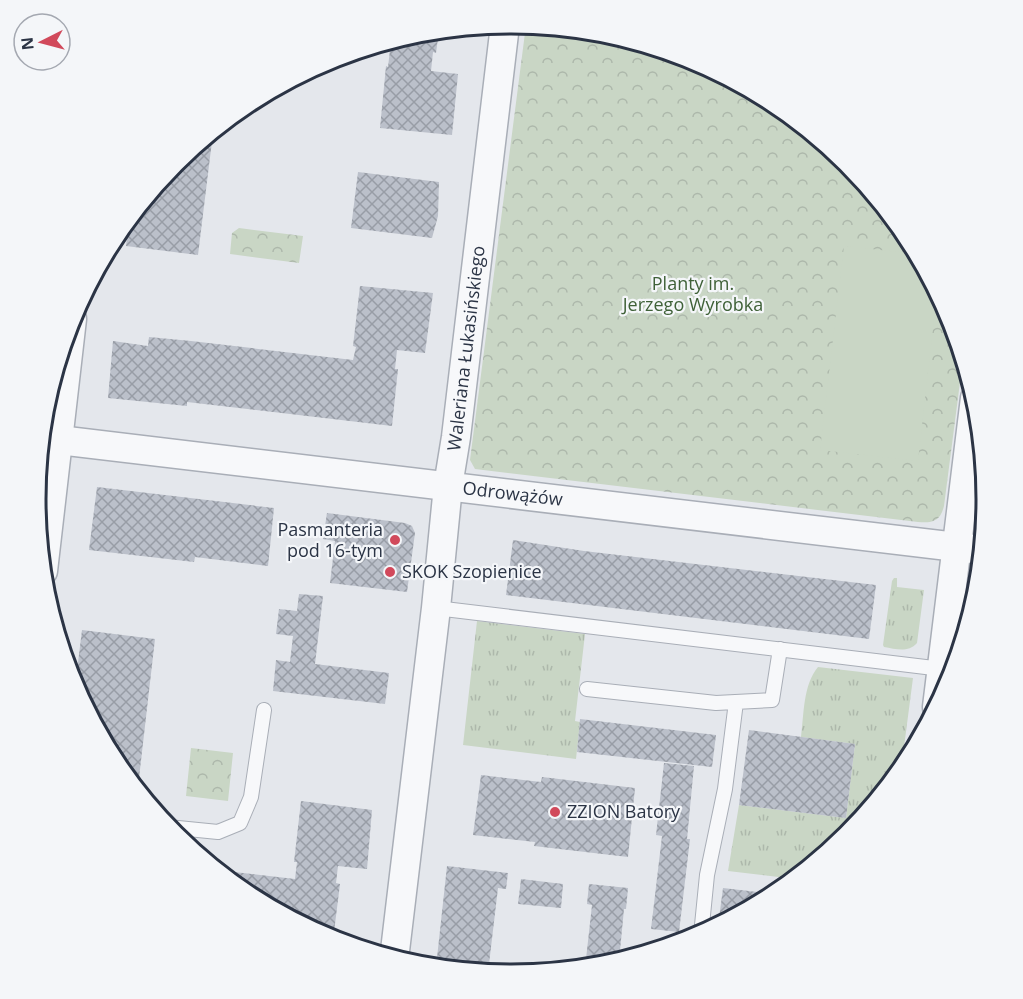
<svg xmlns="http://www.w3.org/2000/svg" width="1023" height="999" font-family="'Open Sans',sans-serif">
	<style>
		.grass { fill: url(#grass-tufts) }
		.park { fill: url(#park-crowns) }
		.pitch { fill: #c9d6c5 }
		.building { fill: url(#building-cross-hatch) }
		.lines { fill: none; stroke-linecap: round; stroke-linejoin: round }
		.service-casing { stroke: #a9aeb7; stroke-width: 16 }
		.minor-casing { stroke: #a9aeb7; stroke-width: 31 }
		.service { stroke: #f7f8fa; stroke-width: 14 }
		.minor { stroke: #f7f8fa; stroke-width: 28 }
		.poi-dot { fill: #d1495b; stroke: #f4f6f9; stroke-width: 2 }
		.labels { text-anchor: middle; stroke-width: 4.5; stroke-linejoin: round; paint-order: stroke }
		.park-label { font-size: 18px; fill: #3f6138; stroke: #f4f6f9 }
		.street-label { font-size: 18px; fill: #2b3445; stroke: #f4f6f9 }
		.poi-label { font-size: 18px; fill: #2b3445; stroke: #f4f6f9; text-anchor: start }
		.rim { fill: none; stroke: #2b3445; stroke-width: 3 }
	</style>
	<defs>
		<pattern id="grass-tufts" width="24" height="20" patternUnits="userSpaceOnUse" patternTransform="scale(1.5)"><rect width="24" height="20" fill="#c9d6c5"/><path d="M3 7l-1-3M5 7V3M7 7l1-3M15 17l-1-3M17 17v-4M19 17l1-3" fill="none" stroke="#adb8ab"/></pattern>
		<pattern id="park-crowns" width="20" height="18" patternUnits="userSpaceOnUse" patternTransform="scale(1.5)"><rect width="20" height="18" fill="#c9d6c5"/><path d="M2 6a3 3 0 1 1 6 0M12 15a3 3 0 1 1 6 0" fill="none" stroke="#adb8ab"/></pattern>
		<pattern id="building-cross-hatch" width="8" height="8" patternUnits="userSpaceOnUse" patternTransform="scale(1.5)"><rect width="8" height="8" fill="#bbc0ca"/><path d="M0 0l8 8M0 8l8-8" fill="none" stroke="#989da6"/></pattern>
	</defs>
	<rect width="100%" height="100%" fill="#e4e7ec"/>
	<path class="grass" d="M 894,578 L 897,578 L 897,587 L 924,590 L 917,643 C 908,653 896,649 884,647 L 883,645 L 892,581 Z
		M 477,621 L 585,634 L 575,721 L 580,722 L 576,759 L 463,745 Z
		M 818,667 L 913,678 L 901,770 L 847,836 L 795,879 L 728,871 L 739,805 L 846,818 L 855,744 L 801,737 C 804,714 803,685 818,667 Z"/>
	<path class="park" d="M 526,25 L 605,33 L 694,60 L 776,104 L 848,164 L 907,236 L 951,318 L 963,359 L 944,506 C 940,522 932,523 918,522 L 475,469 L 470,460 Z
		M 239,228 L 303,236 L 299,263 L 230,254 L 232,233 Z
		M 191,748 L 233,753 L 228,801 L 186,796 Z"/>
	<path class="pitch" d="M 844,246 L 917,254 L 937,292 L 918,461 L 820,450 Z"/>
	<path class="building" d="M 439,31 L 436,53 L 433,52 L 431,71 L 458,74 L 452,135 L 380,128 L 386,66 L 388,67 L 390,50 L 390,48 L 375,46 L 419,33 Z
		M 213,133 L 198,255 L 126,246 L 129,220 L 176,163 Z
		M 358,172 L 439,182 L 438,216 L 432,238 L 351,228 Z
		M 360,286 L 433,293 L 425,353 L 397,350 L 395,369 L 398,369 L 392,426 L 187,402 L 187,406 L 108,398 L 113,341 L 148,346 L 149,337 L 191,341 L 353,360 L 356,347 L 353,346 Z
		M 97,487 L 274,508 L 268,566 L 195,557 L 194,562 L 89,550 Z
		M 327,513 L 405,523 L 412,526 L 415,533 L 407,592 L 330,583 L 335,541 L 323,539 Z
		M 513,540 L 584,551 L 876,585 L 869,639 L 506,595 Z
		M 299,594 L 323,596 L 315,664 L 389,673 L 385,704 L 273,691 L 276,660 L 290,662 L 293,636 L 276,634 L 279,609 L 297,611 Z
		M 82,630 L 155,639 L 139,778 L 127,777 L 116,763 L 75,687 Z
		M 580,719 L 716,735 L 712,767 L 577,752 Z
		M 749,730 L 855,744 L 846,818 L 739,805 Z
		M 664,763 L 694,766 L 687,839 L 690,839 L 679,932 L 651,929 L 662,836 L 656,835 Z
		M 481,775 L 541,782 L 542,777 L 635,788 L 628,857 L 534,846 L 535,842 L 473,835 Z
		M 301,801 L 372,810 L 367,869 L 338,866 L 336,883 L 340,884 L 333,940 L 247,895 L 217,870 L 295,879 L 297,862 L 294,862 Z
		M 447,866 L 508,873 L 506,889 L 498,888 L 489,964 L 546,972 L 511,975 L 436,967 Z
		M 521,879 L 563,884 L 561,908 L 518,904 Z
		M 589,884 L 628,888 L 626,909 L 624,909 L 619,961 L 604,966 L 585,968 L 592,905 L 587,904 Z
		M 723,888 L 776,894 L 718,926 Z"/>
	<g class="lines">
		<g class="service-casing">
			<path id="service" d="M 436,608 L 942,669
				M 587,689 L 716,703 L 772,700 L 780,649
				M 168,827 L 218,832 L 240,823 L 251,797 L 264,710
				M 701,935 L 707,875 L 725,789 L 736,702"/>
		</g>
		<g class="minor-casing">
			<g id="minor">
				<path id="s1" d="M 42,438 L 982,550"/>
				<path d="M 43,571 L 72,319"/>
				<path d="M 937,707 L 975,398"/>
				<path id="s2" d="M 394,959 L 436,608 L 448,486 L 456,437 L 505,25"/>
			</g>
		</g>
		<use href="#service" class="service"/>
		<use href="#minor" class="minor"/>
	</g>
	<g class="poi-dot">
		<circle cx="395" cy="540" r="6"/>
		<circle cx="390" cy="572" r="6"/>
		<circle cx="555" cy="812" r="6"/>
	</g>
	<g class="labels">
		<g class="park-label">
			<text x="693" y="290">Planty im.<tspan x="693" dy="21">Jerzego Wyrobka</tspan></text>
		</g>
		<g class="street-label">
			<text dy="6" stroke="none"><textPath href="#s2" startOffset="615">Waleriana Łukasińskiego</textPath></text>
			<text dy="6" stroke="none"><textPath href="#s1" startOffset="474">Odrowążów</textPath></text>
		</g>
		<g class="poi-label">
			<text x="383" y="536" text-anchor="end">Pasmanteria<tspan x="383" dy="21">pod 16-tym</tspan></text>
			<text x="402" y="578">SKOK Szopienice</text>
			<text x="567" y="818">ZZION Batory</text>
		</g>
	</g>
	<path d="M0 0H1023V999H0ZM46 499a465 465 0 1 1 930 0a465 465 0 1 1-930 0Z" fill="#f4f6f9" fill-rule="evenodd"/>
	<path class="rim" d="M46 499a465 465 0 1 1 930 0a465 465 0 1 1-930 0Z"/>
	<g transform="translate(42 42) rotate(264)"><circle r="28" fill="#f4f6f9" stroke="#a4a8b1" stroke-width="1.5"/>
	<path d="M0-4.5L10 22L0 15L-10 22Z" fill="#d1495b"/>
	<text y="-9" font-size="16" font-weight="bold" text-anchor="middle" fill="#2b3445">N</text>
	</g>
</svg>
